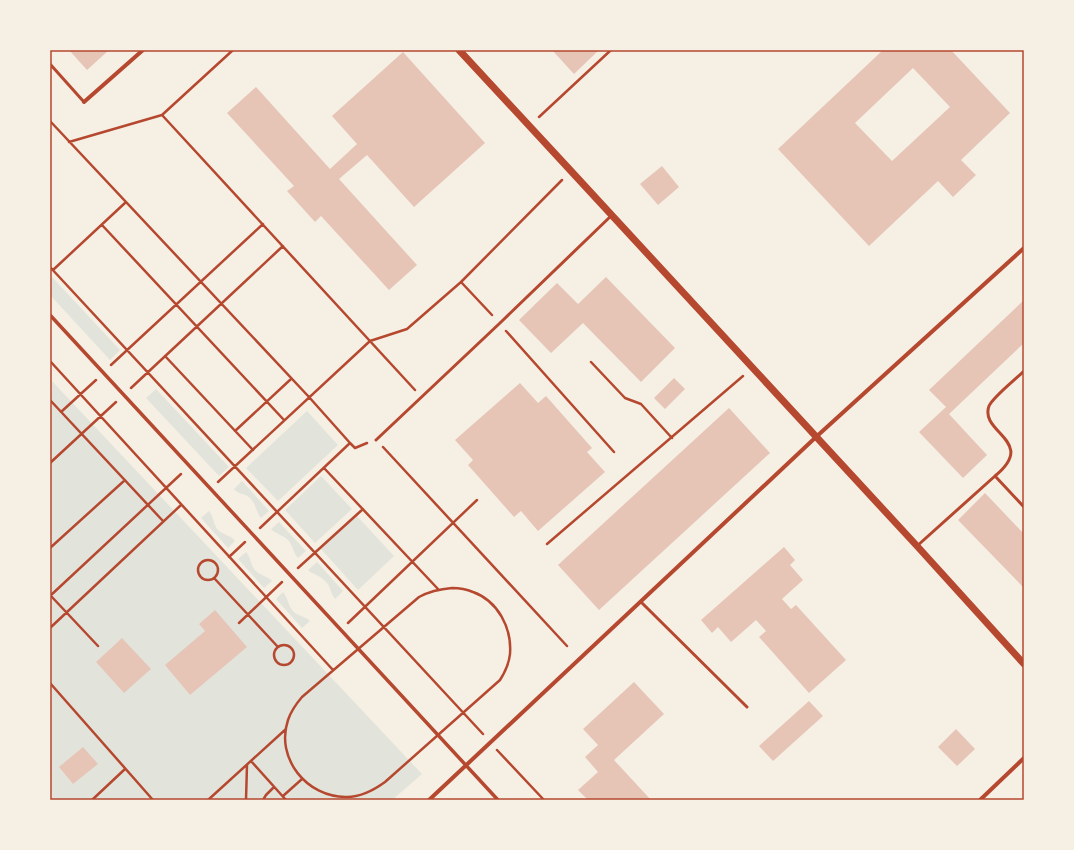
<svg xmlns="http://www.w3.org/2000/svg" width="1074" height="850" font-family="Commissioner,sans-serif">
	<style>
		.green { fill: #e2e4dc }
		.building { fill: #e6c5b7; fill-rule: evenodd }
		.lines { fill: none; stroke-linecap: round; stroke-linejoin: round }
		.path { stroke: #b5482f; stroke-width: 2.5 }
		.service { stroke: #b5482f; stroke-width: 3 }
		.pedestrian { stroke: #b5482f; stroke-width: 3.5 }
		.minor { stroke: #b5482f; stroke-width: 4 }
		.tertiary { stroke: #b5482f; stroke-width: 7 }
		.neatline { fill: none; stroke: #b5482f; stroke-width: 1.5 }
	</style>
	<rect width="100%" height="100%" fill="#f6efe4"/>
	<path class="green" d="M 52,277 L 120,350 L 110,360 L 50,295 L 50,279 Z
		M 50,379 L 422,774 L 392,800 L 50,800 Z
		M 156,389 L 229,467 L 219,476 L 146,398 Z
		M 307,411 L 338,445 L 278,501 L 246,468 Z
		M 321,476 L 352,509 L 315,543 L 285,510 Z
		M 242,481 L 269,511 L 261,518 C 256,512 256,504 250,498 C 245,493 239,495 234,489 Z
		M 209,511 C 214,517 213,524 218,530 C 223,535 231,535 235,541 L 228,548 L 201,518 Z
		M 357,516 L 394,556 L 358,590 L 321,549 Z
		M 279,522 L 306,551 L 298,558 C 293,553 293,545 288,540 C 283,535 276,534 271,529 Z
		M 246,552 C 251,557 250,564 255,570 C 260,576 268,576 272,581 L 264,588 L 238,559 Z
		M 317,562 L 343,591 L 335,599 C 330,593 331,586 325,581 C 320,575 313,575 308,570 Z
		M 283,592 C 288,598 288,605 293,611 C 297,616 305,616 310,621 L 302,628 L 276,599 Z"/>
	<path class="building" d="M 69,50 L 109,50 L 87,70 Z
		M 552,50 L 599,50 L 574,74 Z
		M 883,50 L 951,50 L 1010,113 L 961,160 L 976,175 L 953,197 L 938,181 L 869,246 L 778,149 ZM 913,68 L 950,107 L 892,161 L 855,123 Z
		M 403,52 L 485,143 L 414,207 L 367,155 L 339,179 L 417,265 L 389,290 L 321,216 L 315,222 L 287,191 L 294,186 L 227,113 L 256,87 L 330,169 L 357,144 L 332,116 Z
		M 662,166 L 679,187 L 658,205 L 640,184 Z
		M 606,277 L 675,348 L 641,382 L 583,323 L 551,353 L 519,320 L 557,283 L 578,304 Z
		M 1024,300 L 1024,343 L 949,414 L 987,455 L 963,478 L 919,432 L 946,407 L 929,390 Z
		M 674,378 L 685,389 L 665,409 L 654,398 Z
		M 520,383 L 538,403 L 546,396 L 592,448 L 587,452 L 605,472 L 538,531 L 521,511 L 514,517 L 468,465 L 473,460 L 455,440 Z
		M 729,408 L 770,453 L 599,610 L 558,565 Z
		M 985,493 L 1024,534 L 1024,588 L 958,520 Z
		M 784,547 L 795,560 L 790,565 L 803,580 L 782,599 L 791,609 L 796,605 L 846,660 L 809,693 L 759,637 L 766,631 L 756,620 L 731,642 L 718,627 L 712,633 L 701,620 Z
		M 215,610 L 247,647 L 190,695 L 165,665 L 205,631 L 199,624 Z
		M 122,638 L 151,669 L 124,693 L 96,662 Z
		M 634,682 L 664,714 L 614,760 L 651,800 L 588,800 L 578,790 L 598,772 L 585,757 L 598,745 L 583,729 Z
		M 809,701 L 823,716 L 773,761 L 759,746 Z
		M 956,729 L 975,749 L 957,766 L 938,747 Z
		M 83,747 L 98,764 L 73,784 L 59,767 Z"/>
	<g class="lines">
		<path class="path" d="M 233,50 L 162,115 L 415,390
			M 539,117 L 611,50
			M 50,121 L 309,397 L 350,443 L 260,528
			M 69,142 L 162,115
			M 102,225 L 284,420
			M 50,267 L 483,734
			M 53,270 L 126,202
			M 461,282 L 562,180
			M 506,331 L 614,452
			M 165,356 L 253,450
			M 50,361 L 333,670
			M 591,362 L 625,398 L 641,404 L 672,438
			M 111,365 L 263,224
			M 131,388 L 283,246
			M 50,400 L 163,521
			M 61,412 L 96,380
			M 235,431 L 291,379
			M 350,443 L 355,448 L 367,443
			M 383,447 L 567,646
			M 50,463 L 116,402
			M 324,468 L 438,589
			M 218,482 L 370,341 L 407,329 L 461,282 L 492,315
			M 547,544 L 743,376
			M 50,548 L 125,480
			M 229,557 L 245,542
			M198 570a10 10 0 1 1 20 0a10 10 0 1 1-20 0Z
			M 298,568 L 363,509
			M 214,578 L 278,647
			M 452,588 C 459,588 466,589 473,592 C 498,601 512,628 510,654 C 509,664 505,672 500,680 L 385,782 C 374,790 362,797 347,797 C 307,798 275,758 288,720 C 291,711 296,704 302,697 L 419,597 C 430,591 440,589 452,588 Z
			M 50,596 L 181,474
			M 51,596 L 98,646
			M 239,623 L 282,582
			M 348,623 L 477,500
			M 50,628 L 181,505
			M274 655a10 10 0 1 1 20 0a10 10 0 1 1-20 0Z
			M 50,683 L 153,800
			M 497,750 L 544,800
			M 251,761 L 286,800
			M 283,796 L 302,779
			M 92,800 L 125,769
			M 208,800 L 286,729
			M 246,800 L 247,765
			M 263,800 L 266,795 L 274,787"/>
		<path class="service" d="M 50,64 L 84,102
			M 376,440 L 500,323 L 612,215
			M 995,476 C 1038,441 979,433 989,406 C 993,397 1016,379 1024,371
			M 917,546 L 995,476 L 1024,507
			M 641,602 L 747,707"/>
		<path class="pedestrian" d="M 50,315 L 498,800"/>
		<path class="minor" d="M 84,102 L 143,50
			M 429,800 L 816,437 L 1024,248
			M 980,800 L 1024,758"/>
		<path class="tertiary" d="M 459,50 L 571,171 L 917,546 L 1024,664"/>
	</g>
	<rect width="1074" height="850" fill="none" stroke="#f6efe4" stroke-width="102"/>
	<rect x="51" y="51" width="972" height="748" class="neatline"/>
</svg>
